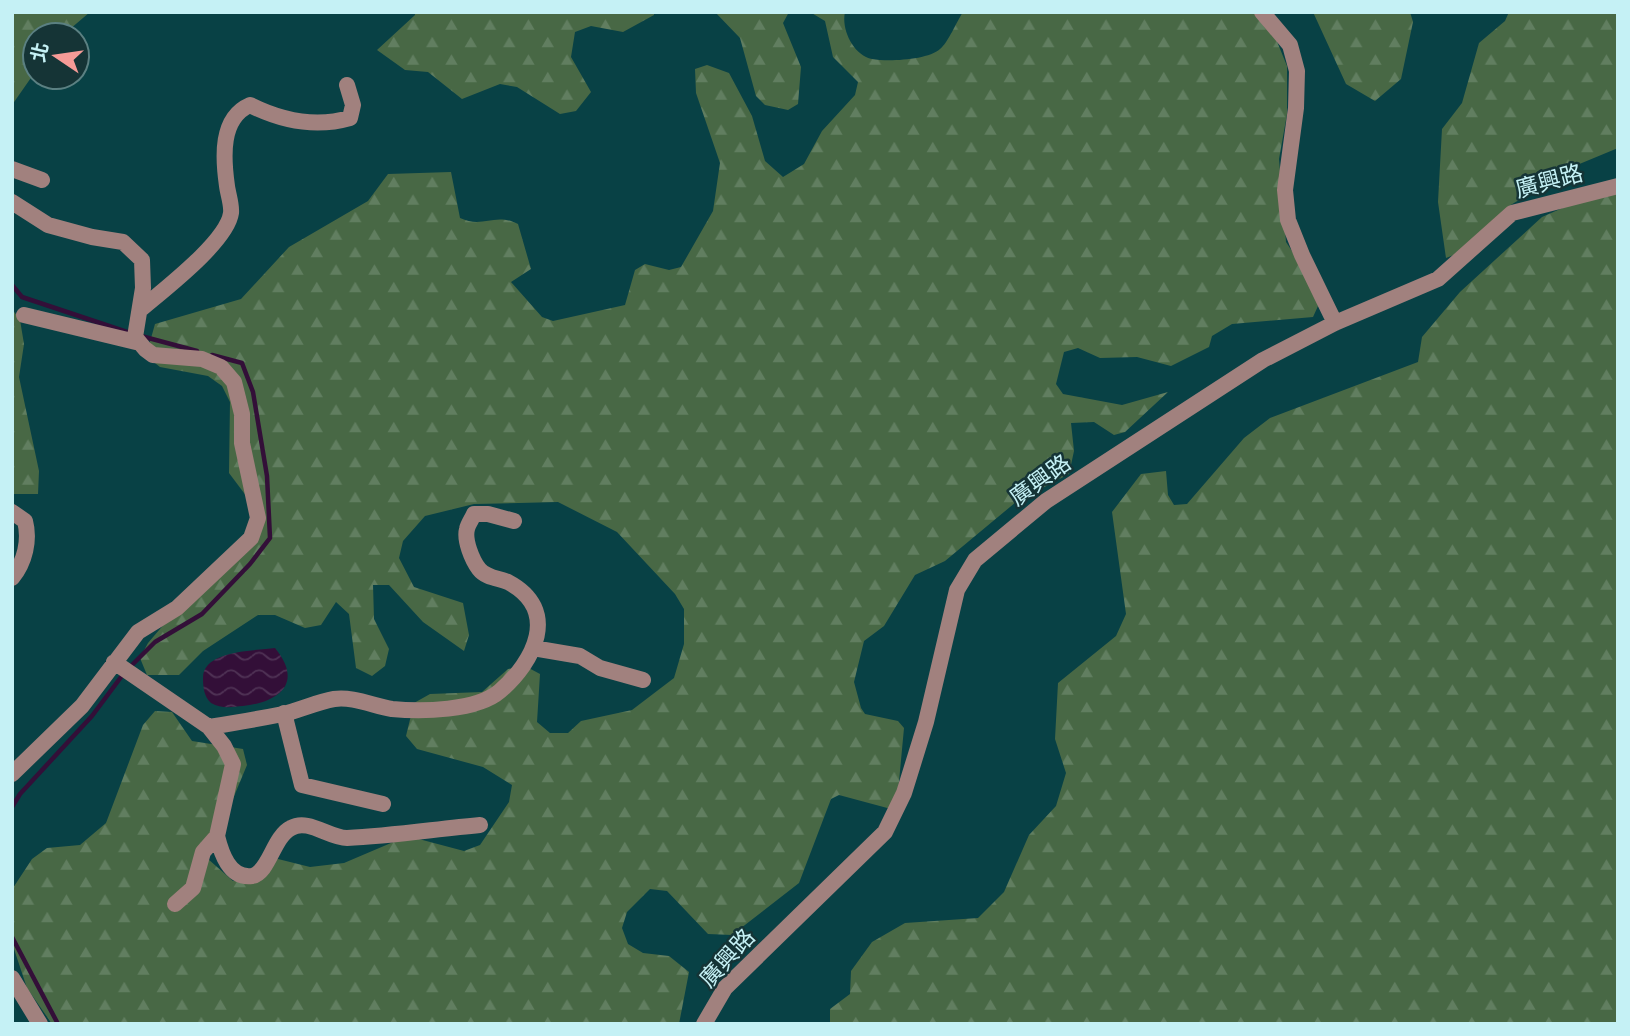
<svg xmlns="http://www.w3.org/2000/svg" width="1630" height="1036" font-family="Barlow,'Noto Sans TC',sans-serif">
	<style>
		.forest { fill: url(#forest-firs) }
		.water { fill: url(#water-waves) }
		.lines { fill: none; stroke-linecap: round; stroke-linejoin: round }
		.stream { stroke: #330f38; stroke-width: 4.5 }
		.minor { stroke: #a1817e; stroke-width: 16 }
		.labels { text-anchor: middle; stroke-width: 5; stroke-linejoin: round; paint-order: stroke }
		.street-label { font-size: 23px; fill: #c5f1f5; stroke: #153436 }
	</style>
	<defs>
		<pattern id="forest-firs" width="22" height="20" patternUnits="userSpaceOnUse" patternTransform="scale(1.75)"><rect width="22" height="20" fill="#486845"/><path d="M5 1l3.5 6h-7zM16 11l3.5 6h-7z" fill="#617e60"/></pattern>
		<pattern id="water-waves" width="16" height="10" patternUnits="userSpaceOnUse" patternTransform="scale(1.75)"><rect width="16" height="10" fill="#330f38"/><path d="M0 5q4-4 8 0t8 0" fill="none" stroke="#4f3255"/></pattern>
	</defs>
	<rect width="100%" height="100%" fill="#084145"/>
	<path class="forest" d="M 12,12 L 90,12 L 63,35 L 35,35 L 35,72 L 12,105 Z
		M 415,12 L 654,12 L 654,15 L 623,32 L 591,26 L 575,32 L 571,57 L 591,92 L 576,111 L 560,114 L 517,87 L 500,84 L 462,99 L 428,72 L 405,70 L 377,50 L 415,15 Z
		M 715,12 L 789,12 L 783,23 L 801,67 L 798,104 L 788,110 L 765,105 L 756,96 L 740,38 Z
		M 810,12 L 845,12 C 841,29 853,55 872,59 C 888,62 928,60 940,49 C 948,43 957,21 963,12 L 1265,12 L 1287,66 L 1287,114 L 1279,159 L 1286,242 L 1313,283 L 1318,306 L 1313,317 L 1232,324 L 1212,336 L 1209,347 L 1171,366 L 1137,357 L 1100,358 L 1078,348 L 1064,352 L 1056,384 L 1063,394 L 1122,405 L 1168,392 L 1125,432 L 1114,435 L 1094,422 L 1071,423 L 1074,451 L 1069,474 L 1016,502 L 945,561 L 915,575 L 884,626 L 864,641 L 854,682 L 861,708 L 865,714 L 898,721 L 904,728 L 897,803 L 891,809 L 839,795 L 831,799 L 799,883 L 732,935 L 708,934 L 667,891 L 650,889 L 627,912 L 622,928 L 628,944 L 643,953 L 669,956 L 689,972 L 679,1024 L 52,1024 L 27,988 L 12,943 L 13,888 L 32,859 L 47,848 L 80,845 L 106,823 L 143,725 L 155,711 L 172,712 L 192,741 L 243,749 L 247,765 L 208,859 L 233,881 L 250,878 L 262,864 L 278,859 L 310,867 L 344,863 L 398,840 L 415,838 L 464,851 L 480,845 L 509,802 L 512,785 L 483,767 L 417,749 L 406,736 L 414,703 L 430,694 L 482,692 L 508,669 L 525,666 L 540,674 L 537,722 L 550,733 L 568,733 L 581,721 L 632,710 L 674,678 L 684,644 L 684,609 L 675,594 L 617,532 L 558,502 L 474,504 L 425,516 L 403,541 L 399,558 L 414,587 L 463,603 L 469,635 L 464,651 L 423,622 L 389,585 L 373,585 L 374,619 L 389,649 L 385,666 L 372,676 L 356,668 L 349,614 L 336,602 L 321,625 L 305,628 L 275,615 L 258,615 L 203,651 L 179,675 L 147,675 L 140,658 L 148,643 L 206,575 L 250,547 L 259,513 L 229,473 L 230,402 L 222,386 L 208,376 L 160,367 L 146,356 L 155,324 L 241,299 L 289,247 L 368,201 L 388,174 L 451,172 L 460,218 C 483,229 494,212 518,224 L 531,269 L 511,282 L 542,317 L 553,321 L 625,305 L 635,270 L 645,264 L 669,270 L 681,267 L 713,211 L 720,163 L 696,93 L 695,69 L 707,65 L 729,73 L 752,116 L 765,161 L 783,177 L 804,164 L 822,131 L 855,95 L 858,82 L 833,57 L 825,21 Z
		M 1313,12 L 1410,12 L 1413,22 L 1401,79 L 1375,101 L 1346,84 Z
		M 1509,12 L 1618,12 L 1618,148 L 1577,165 L 1509,206 L 1469,249 L 1446,258 L 1438,202 L 1442,129 L 1462,103 L 1479,43 L 1505,21 Z
		M 1618,192 L 1618,1024 L 833,1024 L 830,1022 L 830,1009 L 850,994 L 851,971 L 872,942 L 905,923 L 978,918 L 1004,892 L 1029,835 L 1056,806 L 1066,773 L 1055,739 L 1058,683 L 1116,636 L 1126,614 L 1112,512 L 1141,474 L 1166,471 L 1168,495 L 1174,505 L 1187,504 L 1244,438 L 1270,418 L 1418,362 L 1422,337 L 1460,292 L 1542,217 L 1576,202 Z
		M 12,309 L 20,320 L 24,344 L 19,377 L 39,471 L 38,494 L 12,494 Z"/>
	<path class="water" d="M 275,648 C 304,683 279,702 243,706 C 232,707 221,709 211,703 C 204,697 203,687 203,678 C 203,650 254,651 275,648 Z"/>
	<g class="lines">
		<path class="stream" d="M 12,285 L 22,297 L 133,334
			M 141,336 L 197,351
			M 130,667 L 155,642 L 202,614 L 250,564 L 270,538 L 267,476 L 253,392 L 242,363 L 212,355
			M 12,807 L 20,794 L 92,716 L 124,673
			M 12,937 L 58,1024"/>
		<path class="minor" d="M 1262,12 L 1290,45 L 1297,71 L 1296,108 L 1285,190 L 1288,220 L 1302,255 L 1335,323
			M 12,169 L 42,180
			M 12,202 L 48,225 L 92,237 L 123,242 L 142,260 L 143,288 L 135,337 L 145,349 L 153,355 L 202,359 L 221,367 L 234,382 L 242,414 L 242,443 L 258,518 L 251,538 L 177,608 L 138,632 L 82,706 L 12,774
			M 140,310 C 162,291 227,242 231,213 C 232,205 228,194 227,186 C 223,158 220,118 250,105 C 282,121 315,128 350,118 L 353,105 L 347,85
			M 24,315 L 140,343
			M 12,512 L 25,521 C 30,540 25,562 12,578
			M 533,648 L 580,656 L 600,668 L 643,680
			M 114,662 L 209,727 L 224,746 L 233,764 L 217,836 L 203,852 L 193,888 L 175,904
			M 284,713 L 302,785 L 383,804
			M 209,727 C 234,723 258,719 283,714 C 300,710 317,702 334,699 C 352,696 374,706 392,709 C 421,712 477,711 500,691 C 534,662 561,610 508,582 C 498,578 486,578 479,569 C 472,560 464,540 467,529 C 468,524 472,519 474,514 L 488,514 L 514,521
			M 217,836 C 221,852 229,879 252,876 C 269,873 273,837 291,828 C 308,818 329,838 347,838 C 391,836 436,829 480,825
			M 12,978 L 40,1024
			M 704,1024 L 725,988 L 885,832 L 904,793 L 926,722 L 957,590 L 975,560 L 1046,501 L 1263,360 L 1335,323 L 1438,279 L 1512,213 L 1618,186"/>
	</g>
	<g class="labels">
		<g class="street-label">
			<text transform="translate(1549 181) rotate(-15)" y="8">廣興路</text>
			<text transform="translate(1040 480) rotate(-36)" y="8">廣興路</text>
			<text transform="translate(727 958) rotate(-48)" y="8">廣興路</text>
		</g>
	</g>
	<rect width="1630" height="1036" fill="none" stroke="#c5f1f5" stroke-width="28"/>
	<g transform="translate(56 56) rotate(283)"><circle r="33" fill="#153436" stroke="#5b8082" stroke-width="2"/>
	<path d="M0-5L12 26L0 18L-12 26Z" fill="#f59b97"/>
	<text y="-10" font-size="19" font-weight="bold" text-anchor="middle" fill="#c5f1f5">北</text>
	</g>
</svg>
